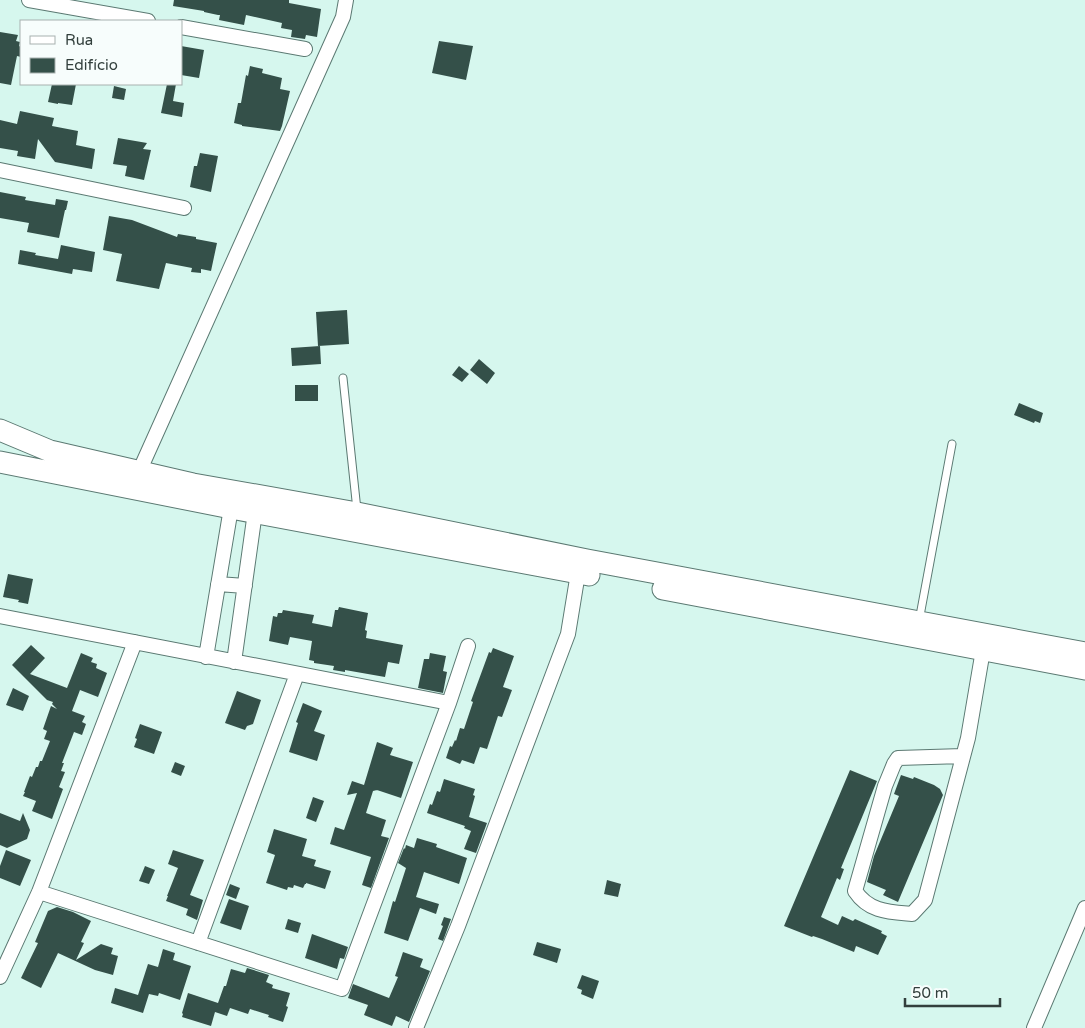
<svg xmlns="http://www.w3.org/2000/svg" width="1085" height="1028" font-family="'Varela Round',sans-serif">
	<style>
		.building { fill: #345049 }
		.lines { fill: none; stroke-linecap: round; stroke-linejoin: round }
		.lane-casing { stroke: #5b7972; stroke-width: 9 }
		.street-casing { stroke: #5b7972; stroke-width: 16 }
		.primary-casing { stroke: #5b7972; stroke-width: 23 }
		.lane { stroke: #fff; stroke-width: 7 }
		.street { stroke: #fff; stroke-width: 14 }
		.primary { stroke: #fff; stroke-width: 21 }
	</style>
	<rect width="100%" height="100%" fill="#d6f7ee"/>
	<path class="building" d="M 174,0 L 289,0 L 289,3 L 321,9 L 317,37 L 306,35 L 305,39 L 291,37 L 292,30 L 281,28 L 282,23 L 246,15 L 244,25 L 219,20 L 220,15 L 218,15 L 204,12 L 204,11 L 173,6 Z
		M 0,32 L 18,35 L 16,41 L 20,42 L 19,46 L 21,47 L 21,57 L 17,56 L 11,85 L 0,83 Z
		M 439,41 L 473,46 L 466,80 L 432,73 Z
		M 181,46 L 204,50 L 199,78 L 181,75 Z
		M 250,66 L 263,69 L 262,73 L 282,78 L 280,89 L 290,91 L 282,126 L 280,131 L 242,126 L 242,125 L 234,123 L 238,103 L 241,103 L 246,75 L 248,76 Z
		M 52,84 L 76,84 L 72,105 L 58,103 L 58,104 L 48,102 Z
		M 167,84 L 176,84 L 173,101 L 184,103 L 182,117 L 161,113 Z
		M 114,86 L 126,89 L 124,100 L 112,98 Z
		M 20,111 L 54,118 L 52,126 L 78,131 L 76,145 L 95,149 L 92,169 L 55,162 L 38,139 L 35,159 L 17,156 L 18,151 L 0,148 L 0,120 L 17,124 Z
		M 118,138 L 147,143 L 143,149 L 151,150 L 144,180 L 125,176 L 127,166 L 113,164 Z
		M 200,153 L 218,156 L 211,192 L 190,187 L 194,166 L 197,166 Z
		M 0,192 L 26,197 L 25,200 L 55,205 L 56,199 L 68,201 L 66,210 L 65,210 L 59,238 L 27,232 L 29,223 L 0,218 Z
		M 109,216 L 132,220 L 177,237 L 178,234 L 196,237 L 196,239 L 217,243 L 211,271 L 201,269 L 201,273 L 191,272 L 192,268 L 166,263 L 159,289 L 116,281 L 122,254 L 103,250 Z
		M 61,245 L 95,252 L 92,272 L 73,269 L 72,274 L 18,264 L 20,250 L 36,253 L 35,255 L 58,259 Z
		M 347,310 L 349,344 L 318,346 L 316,312 Z
		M 320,346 L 321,364 L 292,366 L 291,348 Z
		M 479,359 L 495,373 L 487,384 L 470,370 Z
		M 459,366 L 469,374 L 462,382 L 452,375 Z
		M 295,385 L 318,385 L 318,401 L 295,401 Z
		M 1019,403 L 1043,413 L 1040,423 L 1035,421 L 1034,423 L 1014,415 Z
		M 8,574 L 33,579 L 28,604 L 18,602 L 19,600 L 3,597 Z
		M 339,607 L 368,613 L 365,630 L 367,631 L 366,638 L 403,645 L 399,664 L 388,662 L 385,677 L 345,670 L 345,672 L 333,670 L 334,666 L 314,663 L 314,661 L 309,660 L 312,641 L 290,637 L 288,645 L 269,641 L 273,616 L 277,617 L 278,613 L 282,613 L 283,610 L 314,615 L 312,623 L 332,627 L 335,610 L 338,610 Z
		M 31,645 L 45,658 L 30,674 L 67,688 L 81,653 L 93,658 L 91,662 L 97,664 L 96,668 L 107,673 L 98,697 L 80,690 L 72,711 L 85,716 L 82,722 L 86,724 L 82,735 L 74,732 L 62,763 L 64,763 L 61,771 L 65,772 L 59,787 L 63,789 L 52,819 L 32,811 L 36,801 L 23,796 L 25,792 L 24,792 L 30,776 L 32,777 L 36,767 L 38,767 L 40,761 L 42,761 L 50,741 L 44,739 L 47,731 L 43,729 L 51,706 L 57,709 L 52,704 L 53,702 L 47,700 L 12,665 Z
		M 493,648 L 514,656 L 503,687 L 512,690 L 502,717 L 498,716 L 487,749 L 480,747 L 474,764 L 462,760 L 460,764 L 446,758 L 450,746 L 452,747 L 455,740 L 456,741 L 460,728 L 464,729 L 473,702 L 471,701 L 489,652 L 491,653 Z
		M 430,653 L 446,656 L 443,671 L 447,672 L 443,693 L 418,688 L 424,659 L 429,659 Z
		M 13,688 L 29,696 L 23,711 L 6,705 Z
		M 237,691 L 261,700 L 253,724 L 247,726 L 245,730 L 225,723 Z
		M 303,703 L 322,711 L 314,731 L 325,735 L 317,761 L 289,752 L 298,723 L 296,722 Z
		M 140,724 L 162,732 L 154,754 L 134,747 L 137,739 L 135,738 Z
		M 377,742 L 393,748 L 390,755 L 413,762 L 401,798 L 374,789 L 377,790 L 373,791 L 366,813 L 386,820 L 381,836 L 389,838 L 371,888 L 362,885 L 371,857 L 330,844 L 335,827 L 344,830 L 357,793 L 347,795 L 352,781 L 364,785 Z
		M 175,762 L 185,766 L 181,776 L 171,772 Z
		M 850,770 L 877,781 L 841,868 L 844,869 L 840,880 L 837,878 L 821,917 L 838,925 L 842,916 L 853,921 L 855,919 L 882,931 L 881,933 L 887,936 L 878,955 L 856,946 L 854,952 L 822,939 L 813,936 L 812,937 L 784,926 Z
		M 901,775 L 913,779 L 914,777 L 934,785 L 940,789 L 943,795 L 898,902 L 883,895 L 886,890 L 867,882 L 874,856 L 899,796 L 894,794 Z
		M 444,779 L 475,789 L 473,795 L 475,796 L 469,817 L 487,823 L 476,853 L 464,849 L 471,831 L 464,828 L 465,826 L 427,813 L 430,804 L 432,805 L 437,791 L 440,792 Z
		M 313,797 L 324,801 L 316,822 L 306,818 Z
		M 0,813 L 20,821 L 23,813 L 30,830 L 27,839 L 7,848 L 0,845 Z
		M 274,829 L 307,839 L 302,856 L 316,860 L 314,866 L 331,871 L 325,889 L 306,883 L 306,884 L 305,884 L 303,888 L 294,885 L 293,888 L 288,887 L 287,890 L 266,883 L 275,855 L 267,852 Z
		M 417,838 L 437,844 L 436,847 L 467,858 L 459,884 L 424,872 L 416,897 L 439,904 L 436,914 L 420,908 L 408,941 L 384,933 L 393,901 L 395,902 L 406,868 L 398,863 L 404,848 L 405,849 L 406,845 L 414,848 Z
		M 6,850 L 31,860 L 20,886 L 0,878 L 0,866 Z
		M 173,850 L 204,860 L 190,895 L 203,900 L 197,920 L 186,915 L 188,909 L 166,901 L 168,896 L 167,896 L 178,868 L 168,864 Z
		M 145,866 L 155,870 L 149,884 L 139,881 Z
		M 607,880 L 621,884 L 618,897 L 604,894 Z
		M 230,884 L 240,888 L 236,899 L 226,895 Z
		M 229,899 L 249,906 L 241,930 L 220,923 Z
		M 57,907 L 73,912 L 91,921 L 81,942 L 84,943 L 76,960 L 101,944 L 113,948 L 111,954 L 118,956 L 113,975 L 95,970 L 58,953 L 41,988 L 21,978 L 38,943 L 35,942 L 48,911 Z
		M 444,917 L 451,919 L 443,941 L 438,939 L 443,926 L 441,925 Z
		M 288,919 L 301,923 L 298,933 L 285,929 Z
		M 312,934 L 348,947 L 344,959 L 340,958 L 337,969 L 305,958 Z
		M 537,942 L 561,949 L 557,963 L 533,955 Z
		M 163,949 L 175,953 L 173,960 L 191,966 L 180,1000 L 159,993 L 158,996 L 149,994 L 143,1013 L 111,1003 L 115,988 L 138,995 L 148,964 L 158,967 Z
		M 403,952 L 423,959 L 420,967 L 430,971 L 409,1022 L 396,1016 L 392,1026 L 364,1015 L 368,1005 L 348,998 L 353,984 L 389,998 L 398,977 L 395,976 Z
		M 247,968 L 269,975 L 266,982 L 273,985 L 272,988 L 290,993 L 286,1006 L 288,1007 L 283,1022 L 268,1017 L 269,1015 L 250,1009 L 248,1014 L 230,1008 L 227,1016 L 215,1012 L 211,1026 L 182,1017 L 183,1014 L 182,1013 L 188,993 L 218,1003 L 224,986 L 226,986 L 231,969 L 245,973 Z
		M 582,975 L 599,981 L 593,999 L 581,994 L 582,990 L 577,988 Z"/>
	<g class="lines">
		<g class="lane-casing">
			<path id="lane" d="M 343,378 L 357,510
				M 919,621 L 952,444"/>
		</g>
		<g class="street-casing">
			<path id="street" d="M 29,0 L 148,21
				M 181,27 L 305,49
				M 0,170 L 184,208
				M 139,472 L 343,17 L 346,0
				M 218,584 L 245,586
				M 0,616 L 449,703
				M 206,657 L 231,508
				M 234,662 L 255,512
				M 963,756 L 898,758 L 894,764 L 885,786 L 855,891 C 869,912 889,912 912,914 L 925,900 L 968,738 L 983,650
				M 39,892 L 342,989 L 449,703 L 468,646
				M 198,943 L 297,674
				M 0,977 L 39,892 L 135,642
				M 416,1028 L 458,926 L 568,634 L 578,573
				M 1034,1028 L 1085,908"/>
		</g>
		<g class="primary-casing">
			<path id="primary" d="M 0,430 L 50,451 L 193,484 L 357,513 L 587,560 L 1085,653
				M 0,462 L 231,508 L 589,575
				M 663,589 L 1085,669"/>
		</g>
		<use href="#lane" class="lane"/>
		<use href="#street" class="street"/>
		<use href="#primary" class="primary"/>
	</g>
	<rect x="20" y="20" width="162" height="65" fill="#f7fdfc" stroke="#a8b1af"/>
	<rect x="30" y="36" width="25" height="8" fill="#ffffff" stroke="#a8b1af"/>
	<text x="65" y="45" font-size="15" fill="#323f3c">Rua</text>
	<rect x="30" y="58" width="25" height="15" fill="#345049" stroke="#a8b1af"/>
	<text x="65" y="70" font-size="15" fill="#323f3c">Edifício</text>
	<path d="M905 998v8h95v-8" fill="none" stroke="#323f3c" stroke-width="2.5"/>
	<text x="912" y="998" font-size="15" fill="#323f3c" stroke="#f7fdfc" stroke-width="4" paint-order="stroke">50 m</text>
</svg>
